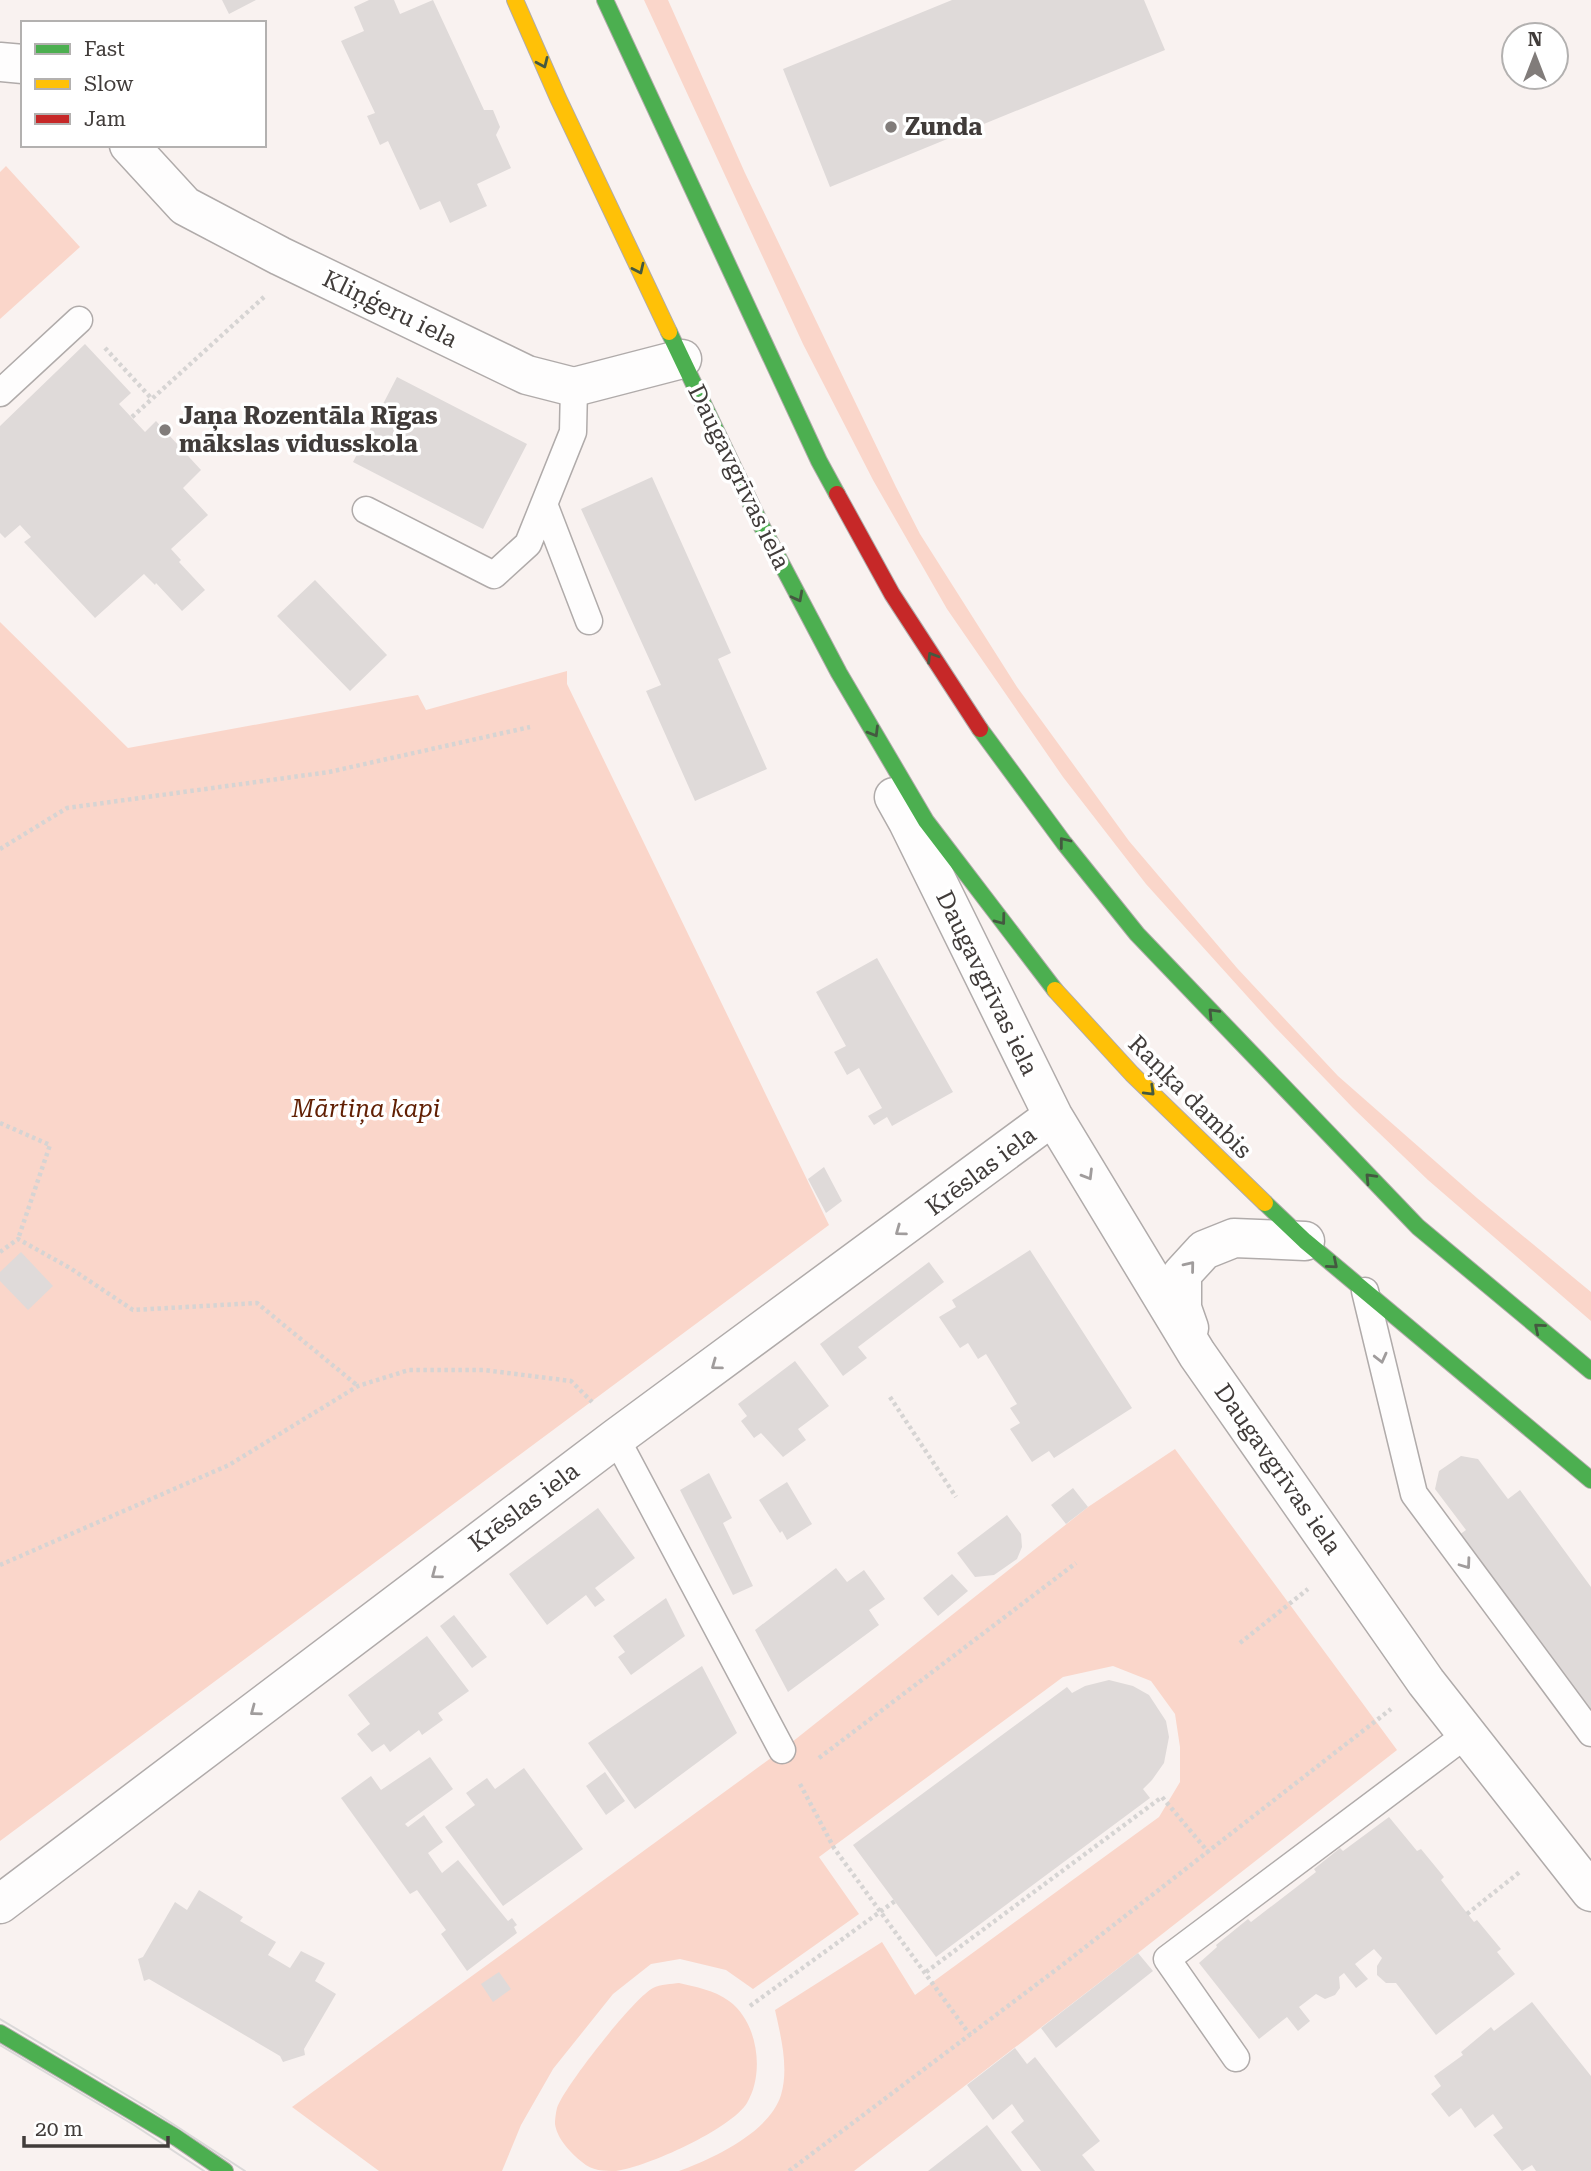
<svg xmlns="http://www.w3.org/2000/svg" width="1591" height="2171" font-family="'Roboto Serif',serif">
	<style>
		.green { fill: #fad6ca }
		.building { fill: #dfdad9 }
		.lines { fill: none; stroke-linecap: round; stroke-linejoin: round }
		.lane-casing { stroke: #b0abaa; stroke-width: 29 }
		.street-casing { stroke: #b0abaa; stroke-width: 41 }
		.fast-casing { stroke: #b0abaa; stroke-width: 18 }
		.slow-casing { stroke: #b0abaa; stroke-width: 18 }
		.jam-casing { stroke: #b0abaa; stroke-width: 18 }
		.path { stroke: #d6d4d3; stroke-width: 4.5; stroke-dasharray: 3.5 3.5; stroke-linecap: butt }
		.lane { stroke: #fefdfd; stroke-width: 26 }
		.street { stroke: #fefdfd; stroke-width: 38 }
		.fast { stroke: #4caf50; stroke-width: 16 }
		.slow { stroke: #ffc107; stroke-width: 16 }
		.jam { stroke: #c62828; stroke-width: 16 }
		.tram { stroke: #dbd9d9; stroke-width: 2 }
		.oneway { stroke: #445940 }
		.oneway2 { stroke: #a09c9c }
		.poi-dot { fill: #817c7a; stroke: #fff; stroke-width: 2.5 }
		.labels { text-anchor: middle; stroke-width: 7; stroke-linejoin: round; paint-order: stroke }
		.poi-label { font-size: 24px; font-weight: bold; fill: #413c3a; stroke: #fff; text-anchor: start }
		.street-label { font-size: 24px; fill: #413c3a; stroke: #fff }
		.park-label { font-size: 24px; font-style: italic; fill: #612004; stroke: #fff }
	</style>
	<rect width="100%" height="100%" fill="#f9f2f0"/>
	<path class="green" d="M 644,0 L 668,0 L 745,173 L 896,487 L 920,534 L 1017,687 L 1129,841 L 1237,968 L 1338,1076 L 1477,1198 L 1591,1292 L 1591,1321 L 1428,1180 L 1353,1108 L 1274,1026 L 1146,884 L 1063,777 L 947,609 L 873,480 L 803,344 Z
		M 6,166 L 80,247 L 0,319 L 0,172 Z
		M 0,622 L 128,748 L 418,695 L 426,710 L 567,671 L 567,684 L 829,1225 L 0,1841 Z
		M 1175,1449 L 1397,1750 L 1138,1953 L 854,2171 L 679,2171 C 713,2158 769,2133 781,2095 C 789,2068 781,2037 775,2010 L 882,1942 L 915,1995 L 1159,1817 L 1180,1782 L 1180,1747 L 1175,1714 L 1151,1681 L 1113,1666 L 1063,1677 L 819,1857 L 859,1914 L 753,1989 L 726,1970 L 680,1959 L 651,1964 L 613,1994 L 553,2069 L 521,2125 L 502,2171 L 379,2171 L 292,2107 L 782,1750 L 1088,1507 Z
		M 679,1983 C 696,1987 714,1990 729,2001 C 758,2022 765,2073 747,2103 C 731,2129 647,2167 616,2171 C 604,2171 592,2171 582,2162 C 571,2153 557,2139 555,2124 C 555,2119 556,2112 557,2108 C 564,2087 634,1998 653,1988 C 660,1984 672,1984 679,1983 Z"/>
	<path class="building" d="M 222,0 L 256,0 L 229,14 Z
		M 369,0 L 394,0 L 400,14 L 433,0 L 484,110 L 493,110 L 500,127 L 496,135 L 511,168 L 477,184 L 487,206 L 450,223 L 440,201 L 420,210 L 388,141 L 380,145 L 367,116 L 375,113 L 341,41 L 364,31 L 354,7 Z
		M 952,0 L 1144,0 L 1165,50 L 830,187 L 783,69 Z
		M 85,344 L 131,393 L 119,404 L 145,432 L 156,421 L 201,470 L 183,488 L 208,515 L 171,549 L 181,560 L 179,562 L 205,590 L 182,611 L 156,583 L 155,585 L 144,574 L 95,618 L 24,542 L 31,537 L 20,525 L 5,538 L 0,533 L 0,426 Z
		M 397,377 L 527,444 L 483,529 L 353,462 Z
		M 652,477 L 731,653 L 718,659 L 767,769 L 695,801 L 646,691 L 661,685 L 581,509 Z
		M 315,580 L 387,655 L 350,691 L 277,616 Z
		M 877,958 L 953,1092 L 892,1126 L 887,1117 L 874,1125 L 868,1116 L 882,1108 L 859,1068 L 847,1075 L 834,1052 L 846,1046 L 816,992 Z
		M 824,1167 L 842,1201 L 826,1213 L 808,1179 Z
		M 1030,1250 L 1132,1408 L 1054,1458 L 1049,1451 L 1032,1462 L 1010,1429 L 1020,1423 L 1010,1408 L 1017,1404 L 986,1354 L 978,1359 L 968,1343 L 960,1348 L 939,1317 L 956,1307 L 952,1300 Z
		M 21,1252 L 53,1286 L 28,1310 L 0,1281 L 0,1272 Z
		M 929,1262 L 944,1282 L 858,1347 L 867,1358 L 843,1376 L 820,1344 Z
		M 795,1361 L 829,1406 L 798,1429 L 806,1440 L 783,1457 L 761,1433 L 754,1438 L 741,1421 L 747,1416 L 738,1404 Z
		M 1461,1456 L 1478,1459 L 1508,1499 L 1520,1490 L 1591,1587 L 1591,1714 L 1459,1535 L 1466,1530 L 1435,1489 L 1439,1471 Z
		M 709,1473 L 732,1518 L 723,1523 L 753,1586 L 733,1595 L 680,1490 Z
		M 787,1482 L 812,1524 L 787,1540 L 782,1531 L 780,1533 L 759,1500 Z
		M 1073,1488 L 1088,1507 L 1066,1524 L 1051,1505 Z
		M 598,1508 L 635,1558 L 595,1588 L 605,1600 L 595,1607 L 586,1595 L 547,1625 L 509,1574 Z
		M 1007,1515 L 1021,1534 L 1022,1547 L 1017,1559 L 994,1575 L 975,1577 L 957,1553 Z
		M 836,1568 L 847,1582 L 864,1570 L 885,1599 L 869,1610 L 879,1625 L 788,1692 L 755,1630 Z
		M 952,1574 L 968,1591 L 938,1616 L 923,1598 Z
		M 666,1598 L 685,1636 L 631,1675 L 618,1657 L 625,1652 L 613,1636 Z
		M 454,1615 L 487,1657 L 472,1668 L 440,1626 Z
		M 427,1636 L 469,1691 L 438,1713 L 443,1720 L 422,1735 L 419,1730 L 390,1752 L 384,1744 L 372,1752 L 357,1734 L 370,1724 L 348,1695 Z
		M 702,1666 L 737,1733 L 635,1809 L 588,1743 Z
		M 1109,1680 L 1133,1686 L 1149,1695 L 1166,1721 L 1169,1737 L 1164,1763 L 1152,1780 L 1143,1789 L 1150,1798 L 936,1957 L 853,1845 L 1067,1687 L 1072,1693 L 1085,1686 Z
		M 430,1757 L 453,1789 L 405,1824 L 408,1827 L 424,1815 L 443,1842 L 428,1853 L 442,1873 L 458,1860 L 508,1921 L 512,1918 L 517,1925 L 514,1927 L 517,1933 L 467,1971 L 441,1934 L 446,1930 L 417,1890 L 410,1894 L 341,1798 L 371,1776 L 381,1790 Z
		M 524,1768 L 583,1849 L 503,1906 L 445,1827 L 475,1805 L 466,1793 L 487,1778 L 495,1789 Z
		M 605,1772 L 625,1801 L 606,1815 L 586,1786 Z
		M 1389,1817 L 1417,1851 L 1421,1849 L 1444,1877 L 1441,1880 L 1474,1922 L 1477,1920 L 1501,1949 L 1497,1952 L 1515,1974 L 1436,2035 L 1396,1983 L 1386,1983 L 1377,1975 L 1377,1966 L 1382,1958 L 1374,1949 L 1355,1964 L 1368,1979 L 1356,1988 L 1344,1973 L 1339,1977 L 1340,1988 L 1335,1995 L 1325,1999 L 1316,1994 L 1299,2007 L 1310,2021 L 1298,2031 L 1287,2017 L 1259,2039 L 1199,1963 L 1217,1947 L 1216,1945 L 1248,1919 L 1251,1922 L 1316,1872 L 1314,1869 L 1340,1848 L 1343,1851 Z
		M 199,1890 L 243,1917 L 240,1921 L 276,1942 L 268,1955 L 290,1968 L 301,1951 L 325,1963 L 315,1981 L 336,1994 L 304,2049 L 305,2055 L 283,2062 L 280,2056 L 214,2017 L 149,1979 L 144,1981 L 138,1959 L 143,1957 L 175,1902 L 187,1910 Z
		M 1138,1953 L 1153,1971 L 1056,2048 L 1041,2028 Z
		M 499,1972 L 511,1989 L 493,2002 L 481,1984 Z
		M 1532,2002 L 1591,2076 L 1591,2171 L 1536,2171 L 1532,2165 L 1522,2171 L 1493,2135 L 1503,2128 L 1493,2114 L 1475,2128 L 1461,2108 L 1449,2117 L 1431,2094 L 1441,2086 L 1434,2076 L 1463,2055 L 1461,2052 L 1491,2027 L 1494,2031 Z
		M 1015,2048 L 1027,2064 L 1035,2057 L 1100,2141 L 1082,2155 L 1095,2171 L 1041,2171 L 1011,2132 L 1024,2121 L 1012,2104 L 993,2120 L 967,2085 Z
		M 987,2125 L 1022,2171 L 928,2171 Z"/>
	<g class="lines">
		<g class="lane-casing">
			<path id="lane" d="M 0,393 L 79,320
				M 544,504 L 589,621
				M 366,510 L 494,575 L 528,544 L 573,432 L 574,387
				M 1365,1291 L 1414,1494 L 1591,1733
				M 616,1438 L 782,1750
				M 1236,2058 L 1167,1959 L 1467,1734"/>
		</g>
		<g class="street-casing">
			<path id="street" d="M 0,62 L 23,64
				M 129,145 L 185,206 L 280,256 L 527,375 L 574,387 L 682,359
				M 894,797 L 908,822 L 1053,1116 L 1197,1354 L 1426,1682 L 1591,1892
				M 1189,1328 L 1182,1308 L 1182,1274 L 1204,1250 L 1234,1238 L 1305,1241
				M 0,1904 L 616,1438 L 1053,1116"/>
		</g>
		<g class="fast-casing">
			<path id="fast" d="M 605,0 L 819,461 L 837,494
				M 669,332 L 761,525 L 839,673 L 926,821 L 1055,990
				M 980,729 L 1064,843 L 1137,934 L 1418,1227 L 1591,1371
				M 1265,1203 L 1305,1241 L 1591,1480
				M 0,2033 L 177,2138 L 225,2171"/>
		</g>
		<g class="slow-casing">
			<path id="slow" d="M 515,0 L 558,98 L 669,332
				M 1055,990 L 1132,1074 L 1265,1203"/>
		</g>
		<g class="jam-casing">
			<path id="jam" d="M 837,494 L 892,594 L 980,729"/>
		</g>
		<path class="path" d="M 105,348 L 152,399
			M 132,417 L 264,297
			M 0,849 L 67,808 L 329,772 L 530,727
			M 0,1123 L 50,1145 L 18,1239
			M 0,1252 L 18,1239 L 70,1268 L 133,1310 L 257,1303 L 358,1386
			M 890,1397 L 956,1497
			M 0,1565 L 229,1465 L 358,1386 L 409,1370 L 484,1370 L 571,1381 L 592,1402
			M 1240,1643 L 1308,1589
			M 819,1758 L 1076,1563
			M 800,1784 L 834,1848 L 970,2035
			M 1467,1914 L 1521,1871
			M 926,1972 L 1162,1797 L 1209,1853
			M 750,2006 L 895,1901
			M 789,2171 L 1061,1966 L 1391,1709"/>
		<use href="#lane" class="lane"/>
		<use href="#street" class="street"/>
		<use href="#fast" class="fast"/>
		<use href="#slow" class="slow"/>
		<use href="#jam" class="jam"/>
		<path class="tram" d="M 0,2019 L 150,2109 L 245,2171
			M 0,2045 L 134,2125 L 204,2171"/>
	</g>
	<defs><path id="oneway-chevron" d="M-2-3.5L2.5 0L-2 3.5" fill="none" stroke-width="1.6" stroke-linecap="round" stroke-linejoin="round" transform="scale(1.75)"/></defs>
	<g class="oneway">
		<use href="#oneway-chevron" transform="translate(543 63) rotate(66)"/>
		<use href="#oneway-chevron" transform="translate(639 269) rotate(65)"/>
		<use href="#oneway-chevron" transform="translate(798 597) rotate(62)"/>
		<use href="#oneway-chevron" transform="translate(932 657) rotate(-122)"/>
		<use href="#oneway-chevron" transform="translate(874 732) rotate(59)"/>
		<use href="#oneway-chevron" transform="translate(1064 842) rotate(-128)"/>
		<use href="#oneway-chevron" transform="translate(1001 920) rotate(53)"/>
		<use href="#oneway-chevron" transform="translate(1213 1013) rotate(-134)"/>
		<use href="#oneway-chevron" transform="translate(1150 1091) rotate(44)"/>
		<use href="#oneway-chevron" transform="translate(1370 1178) rotate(-134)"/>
		<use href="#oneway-chevron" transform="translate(1333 1264) rotate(40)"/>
		<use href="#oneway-chevron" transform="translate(1539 1328) rotate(-140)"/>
	</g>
	<g class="oneway2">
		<use href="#oneway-chevron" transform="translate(1088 1175) rotate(59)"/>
		<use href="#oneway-chevron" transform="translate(900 1231) rotate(144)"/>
		<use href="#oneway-chevron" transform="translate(1190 1266) rotate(-51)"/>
		<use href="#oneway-chevron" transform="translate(1381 1358) rotate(76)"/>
		<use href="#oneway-chevron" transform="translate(716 1365) rotate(144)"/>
		<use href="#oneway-chevron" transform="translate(1466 1564) rotate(54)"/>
		<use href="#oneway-chevron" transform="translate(436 1574) rotate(143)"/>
		<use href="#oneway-chevron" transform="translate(255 1711) rotate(143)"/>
	</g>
	<g class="poi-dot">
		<circle cx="891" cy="127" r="7"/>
		<circle cx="165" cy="430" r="7"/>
	</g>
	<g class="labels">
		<g class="poi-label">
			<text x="905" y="135">Zunda</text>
			<text x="179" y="424">Jaņa Rozentāla Rīgas<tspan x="179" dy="28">mākslas vidusskola</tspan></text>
		</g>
		<g class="street-label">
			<text transform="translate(390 309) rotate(26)" y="8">Kliņģeru iela</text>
			<text transform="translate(739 477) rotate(64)" y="8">Daugavgrīvas iela</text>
			<text transform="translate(987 983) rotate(64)" y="8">Daugavgrīvas iela</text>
			<text transform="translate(1190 1097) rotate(45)" y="8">Raņķa dambis</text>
			<text transform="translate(981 1171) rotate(-37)" y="8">Krēslas iela</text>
			<text transform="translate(1278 1469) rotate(55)" y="8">Daugavgrīvas iela</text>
			<text transform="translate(524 1507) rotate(-37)" y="8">Krēslas iela</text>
		</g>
		<g class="park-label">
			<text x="366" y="1117">Mārtiņa kapi</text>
		</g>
	</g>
	<rect x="21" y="21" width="245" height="126" fill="#ffffff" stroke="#b3b1b0" stroke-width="2"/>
	<rect x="35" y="44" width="35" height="10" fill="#4caf50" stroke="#b3b1b0" stroke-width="2"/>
	<text x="84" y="56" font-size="21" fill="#413c3a">Fast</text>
	<rect x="35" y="79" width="35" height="10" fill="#ffc107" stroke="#b3b1b0" stroke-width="2"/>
	<text x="84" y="91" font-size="21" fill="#413c3a">Slow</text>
	<rect x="35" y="114" width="35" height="10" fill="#c62828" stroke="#b3b1b0" stroke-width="2"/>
	<text x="84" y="126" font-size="21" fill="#413c3a">Jam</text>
	<g transform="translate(1535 56)"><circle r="33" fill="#ffffff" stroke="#b3b1b0" stroke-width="2"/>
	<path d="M0-5L12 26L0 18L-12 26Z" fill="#817c7a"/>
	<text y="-10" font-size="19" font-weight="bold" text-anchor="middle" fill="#413c3a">N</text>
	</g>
	<path d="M24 2136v10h144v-10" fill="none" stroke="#413c3a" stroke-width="3.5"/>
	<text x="35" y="2136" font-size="21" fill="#413c3a" stroke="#ffffff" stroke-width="5" paint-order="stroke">20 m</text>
</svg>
